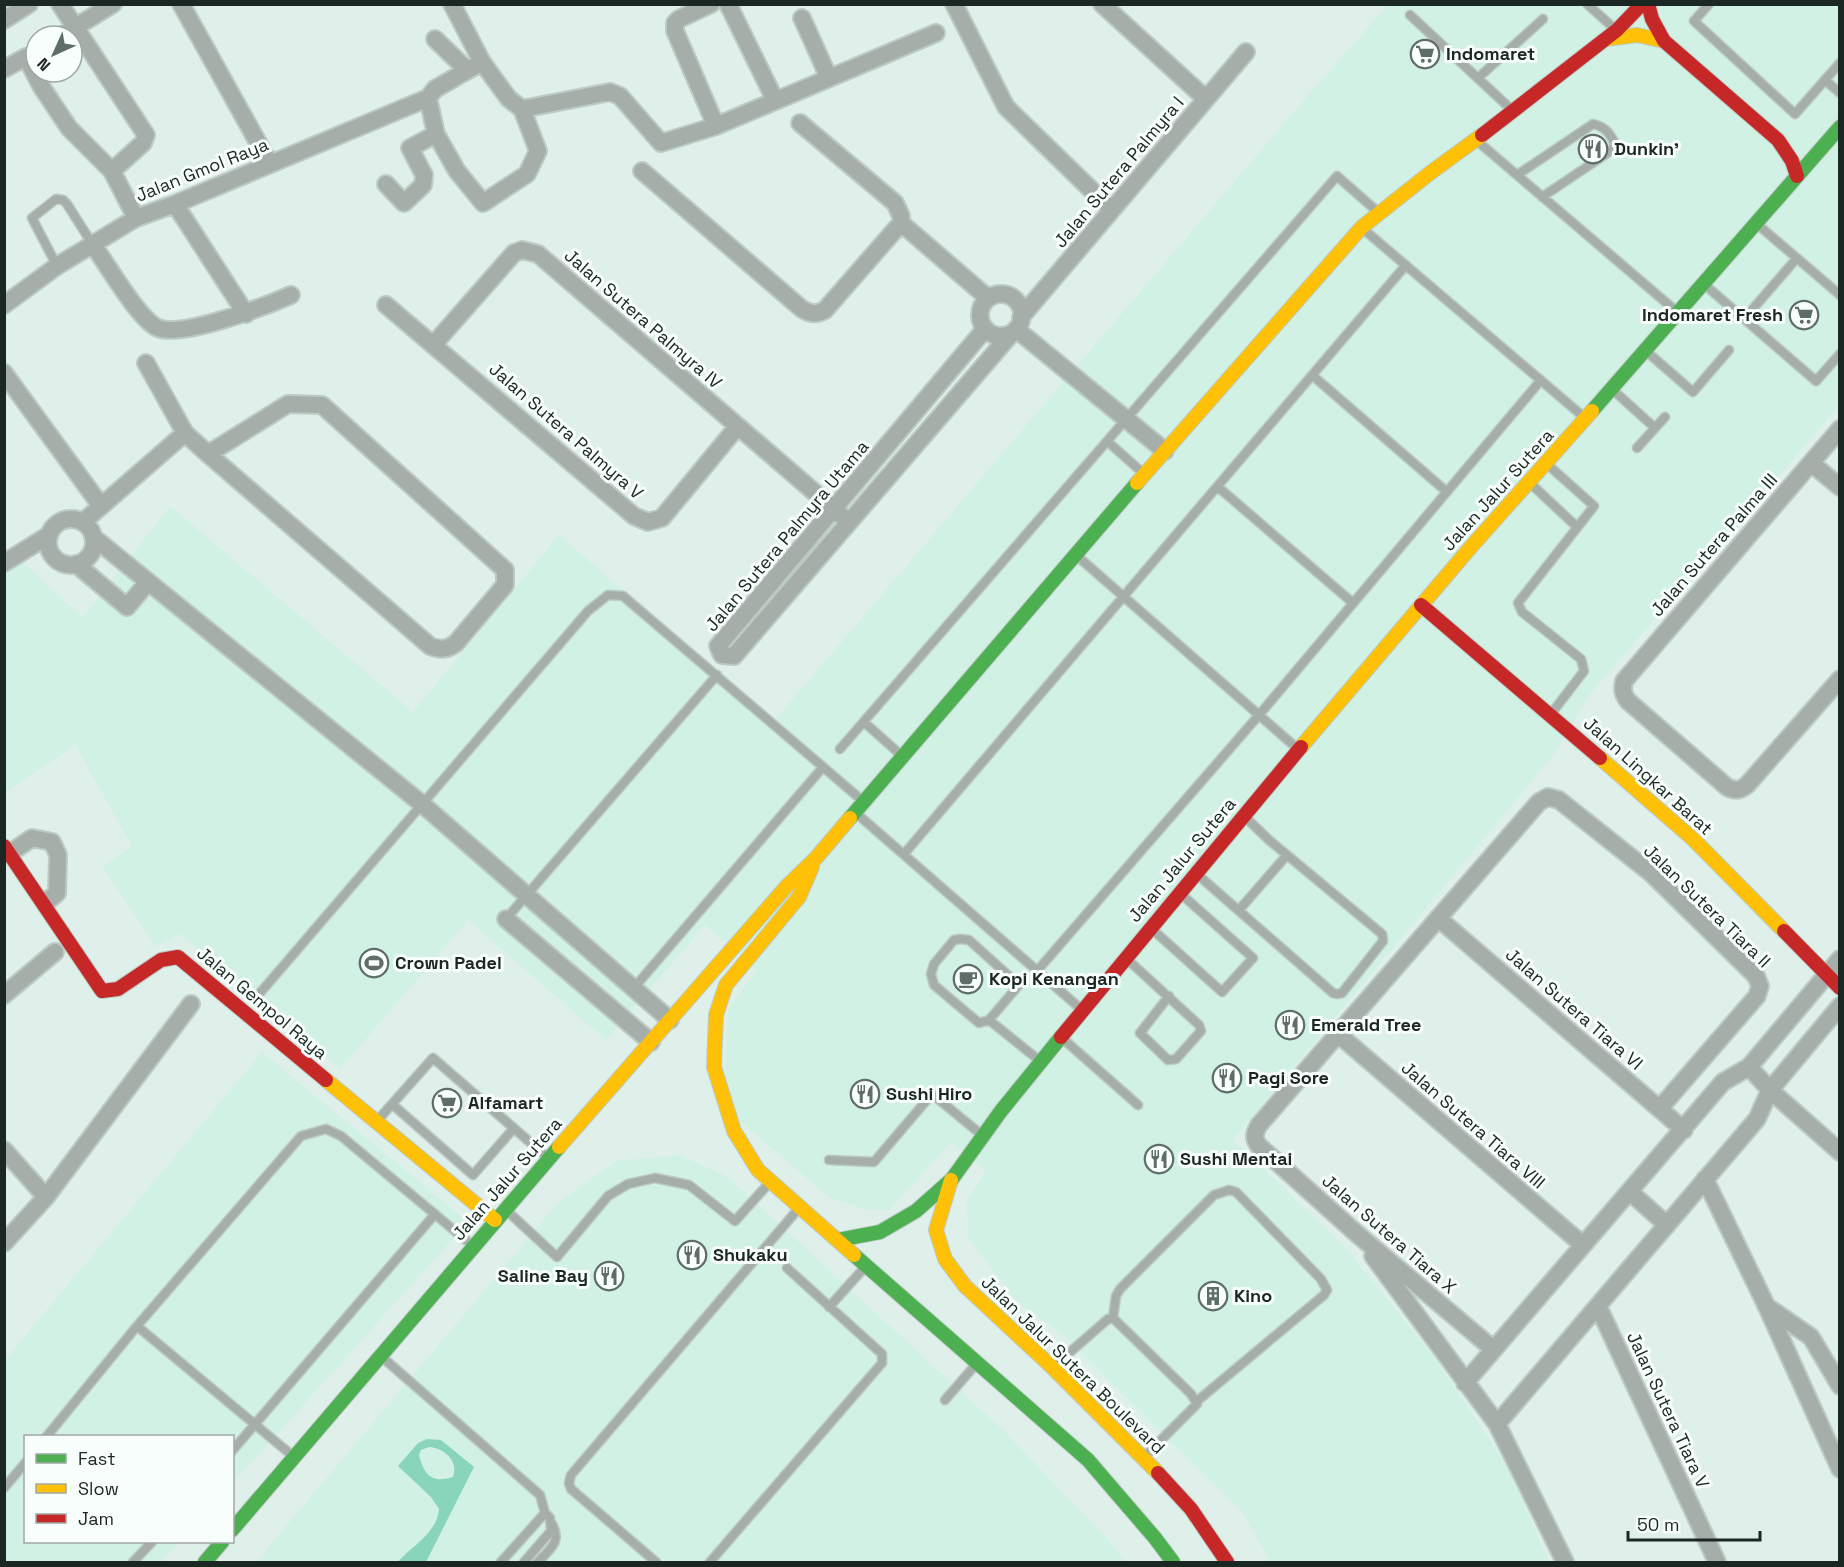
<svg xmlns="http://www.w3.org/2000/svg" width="1844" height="1567" font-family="'Space Grotesk',sans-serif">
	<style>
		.built { fill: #d1f1e5 }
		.water { fill: #89d5bc; fill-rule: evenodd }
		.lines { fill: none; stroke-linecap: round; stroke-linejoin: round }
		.lane-casing { stroke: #bccac4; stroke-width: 11 }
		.street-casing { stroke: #bccac4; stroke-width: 20 }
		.fast-casing { stroke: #bccac4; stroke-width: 16 }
		.slow-casing { stroke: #bccac4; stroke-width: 16 }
		.jam-casing { stroke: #bccac4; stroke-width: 16 }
		.lane { stroke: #a6aeaa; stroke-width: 8 }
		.street { stroke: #a6aeaa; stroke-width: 16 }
		.fast { stroke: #4caf50; stroke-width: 14 }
		.slow { stroke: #ffc107; stroke-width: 14 }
		.jam { stroke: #c62828; stroke-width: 14 }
		.labels { text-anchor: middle; stroke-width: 6; stroke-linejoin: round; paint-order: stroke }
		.poi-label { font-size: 18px; font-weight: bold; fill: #1a2722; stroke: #f7fefb; text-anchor: start }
		.street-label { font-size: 18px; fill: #1a2722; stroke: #f7fefb }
	</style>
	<rect width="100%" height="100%" fill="#def0e9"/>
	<path class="built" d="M 1388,5 L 1839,5 L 1839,406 L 1590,694 L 1554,754 L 1233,1140 L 1345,1247 L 1434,1357 L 1509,1470 L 1549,1562 L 1271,1562 L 1243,1514 L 1065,1337 L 1015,1299 L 968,1238 L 967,1200 L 986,1171 L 951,1142 L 889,1210 L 867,1210 L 830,1198 L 740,1121 L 725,1072 L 728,1009 L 757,970 L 705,925 L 606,1040 L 468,920 L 340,1069 L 180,934 L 155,946 L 102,867 L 132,846 L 75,745 L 5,793 L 5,575 L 23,562 L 83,618 L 170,506 L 413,712 L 559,535 L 774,721 L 1310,93 Z
		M 262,1052 L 468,1222 L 233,1483 L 232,1436 L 26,1436 L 26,1542 L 180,1542 L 161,1562 L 5,1562 L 5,1360 Z
		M 679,1155 L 728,1177 L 1004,1431 L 1110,1542 L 1125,1562 L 256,1562 L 558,1203 L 616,1161 Z"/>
	<path class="water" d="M 427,1439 L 441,1440 L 474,1467 L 426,1562 L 398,1562 C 411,1546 437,1534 439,1509 L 431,1497 L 398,1466 L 418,1443 ZM 429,1447 C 444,1448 459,1461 453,1477 C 431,1484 424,1474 419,1455 L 421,1450 Z"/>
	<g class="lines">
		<g class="lane-casing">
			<path id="lane" d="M 1587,4 L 1616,30
				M 1709,4 L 1694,21 L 1795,114 L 1840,63
				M 1410,15 L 1514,112
				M 1478,78 L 1543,19
				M 1825,80 L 1840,93
				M 1476,140 L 1676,311
				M 1517,175 L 1593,124 C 1605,127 1610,133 1615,144 L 1612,150 L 1542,197
				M 1757,224 L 1840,295
				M 1362,228 L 1585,418
				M 57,266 L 32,218 L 56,199 L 63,200 L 67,204 L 93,245
				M 1705,285 L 1816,381 L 1840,354
				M 1744,319 L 1797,258
				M 1646,351 L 1693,392 L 1729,350
				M 1312,375 L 1447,492
				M 1613,390 L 1655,428 L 1665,417
				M 1107,441 L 1144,474
				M 1637,448 L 1655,428
				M 1547,464 L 1594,506 L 1518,603 L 1522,612 L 1581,659 L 1584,671 L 1551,714
				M 1530,483 L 1577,527
				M 1218,487 L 1353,603
				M 1076,555 L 1299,750
				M 864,722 L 902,756
				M 840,749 L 1337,176 L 1379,213
				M 856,813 L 1081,1009
				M 904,854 L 1406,265
				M 1198,875 L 1333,993 L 1337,994 L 1342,993 L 1383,941 L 1382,934 L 1269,840 L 1245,817
				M 1239,910 L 1287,855
				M 506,919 L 717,675
				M 1152,929 L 1222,992 L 1253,958 L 1181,894
				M 960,939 L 969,940 L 1019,985 L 989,1020 L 979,1023 L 934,985 L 931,974 L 934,964 L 954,940 Z
				M 1128,960 L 1199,1025 L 1201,1031 L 1176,1059 L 1168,1060 L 1140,1033 L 1169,996
				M 1037,971 L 1259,715 L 1541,380
				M 633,989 L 823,767
				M 260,993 L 588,611 L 608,595 L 623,596 L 864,802
				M 989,1020 L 1040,1061
				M 1062,1038 L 1138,1105
				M 392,1104 L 473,1175 L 514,1128
				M 377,1121 L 433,1058 L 547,1157
				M 829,1160 L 874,1162 L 932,1094 L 983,1136
				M 505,1209 L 557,1257 L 608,1196 L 628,1184 L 655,1178 L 689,1185 L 735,1221 L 770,1182
				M 829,1307 L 865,1267
				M 1113,1318 L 1116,1296 L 1120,1289 L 1214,1195 L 1229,1190 L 1236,1192 L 1321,1279 L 1327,1290 L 1324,1295 L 1196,1402
				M 137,1326 L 294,1457
				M 382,1357 L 540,1495 L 545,1513 L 550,1518 L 551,1531 L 524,1562
				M 1054,1366 L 1108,1319 L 1113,1318 L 1191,1394 L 1197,1404 L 1144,1457
				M 945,1400 L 977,1363
				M 47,1436 L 137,1326 L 301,1136 L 326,1129 L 341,1136 L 473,1246
				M 232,1451 L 435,1214
				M 4,1488 L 26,1462
				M 133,1562 L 152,1542
				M 501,1562 L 545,1513
				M 538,1562 C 550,1549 562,1542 552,1524
				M 656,1562 L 571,1489 L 569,1483 L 571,1475 L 799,1208
				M 710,1562 L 882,1363 L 882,1354 L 787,1268"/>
		</g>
		<g class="street-casing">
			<path id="street" d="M 60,4 L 146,135 L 143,143 L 112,171
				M 181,4 L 270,164
				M 452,4 L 482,62 L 509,99 L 522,109 L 538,151 L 527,174 L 483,203 L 457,171 L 436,134 L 428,98 L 435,89 L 482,62
				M 711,4 L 679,19 L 675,23 L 675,31 L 716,126
				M 728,4 L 775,100
				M 954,4 L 1006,107 L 1112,210
				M 1102,4 L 1206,99
				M 802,18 L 829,78
				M 4,20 L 29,4
				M 61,36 L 113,4
				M 435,39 L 467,70
				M 4,69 L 26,57 L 41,86 L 69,128 L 112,171 L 136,218
				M 522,109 L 610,92 L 620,96 L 661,143 L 716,126 L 936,33
				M 800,123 L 895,203 L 901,216 L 901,223 L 988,298
				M 642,171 L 802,309 C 811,314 816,315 825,310 L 901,223
				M 386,184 L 404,203 L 423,185 L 424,175 L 410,148 L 436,134
				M 175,204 L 246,314
				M 93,245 C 107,264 139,320 158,328 C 182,338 266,306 291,295
				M980 315a21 21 0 1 1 42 0a21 21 0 1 1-42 0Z
				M 4,305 L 57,266 L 136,218 L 175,204 L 428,98
				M 386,305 L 634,516 L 648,522 L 662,518 L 737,427
				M 1021,317 L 1246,52
				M 985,329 L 718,646 L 722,655 L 734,656 L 1011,334
				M 1016,329 L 1165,451
				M 434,344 L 514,253 L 522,250 L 538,254 L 842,516
				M 146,363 L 185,433 L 208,454 L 430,646 C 440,650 447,650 456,643 L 505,585 L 505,570 L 322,405 L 288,404 L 208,454
				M 4,373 L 101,506
				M 1840,429 L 1624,681 C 1622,690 1623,694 1628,701 L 1727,787 C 1735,791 1740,791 1747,785 L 1840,679
				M 1811,463 L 1840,487
				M48 542a23 23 0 1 1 46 0a23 23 0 1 1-46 0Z
				M 83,522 L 185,433
				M 93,537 L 422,804 L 670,1020
				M 4,563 L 49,535
				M 76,564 L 127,607 L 148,582
				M 10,853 L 32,838 L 52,842 L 58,855 L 57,893 L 45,903
				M 1438,918 L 1684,1130
				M 506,919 L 651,1042
				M 4,995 L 55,952
				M 1338,1034 L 1583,1245
				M 1749,1067 L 1770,1090 L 1840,1152
				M 4,1150 L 46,1197
				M 1705,1179 L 1766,1305 L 1840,1469
				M 1630,1192 L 1667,1225
				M 4,1243 L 46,1197 L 191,1004
				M 1373,1256 L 1497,1424 L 1565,1562
				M 1598,1306 L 1717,1562
				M 1766,1306 L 1811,1337 L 1840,1386
				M 1493,1349 L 1356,1233 L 1259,1146 C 1253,1138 1254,1134 1259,1125 L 1539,802 L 1548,797 L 1559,800 L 1652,874 L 1756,976 L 1760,986 L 1757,996 L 1660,1108
				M 1465,1383 L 1723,1082 L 1749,1067 L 1840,959
				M 1497,1424 L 1757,1119 L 1770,1090 L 1840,1006"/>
		</g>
		<g class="fast-casing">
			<path id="fast" d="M 1592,411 L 1840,127
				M 850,818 L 1137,483
				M 838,1240 L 880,1232 L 916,1211 L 952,1179 L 1001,1111 L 1061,1037
				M 854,1255 L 1088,1460 L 1155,1538 L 1173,1562
				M 232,1530 L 559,1147
				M 205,1562 L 222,1542"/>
		</g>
		<g class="slow-casing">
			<path id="slow" d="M 1606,39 L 1637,35 L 1664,41
				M 1137,483 L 1362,227 L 1430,173 L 1482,135
				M 1301,747 L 1470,548 L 1592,411
				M 1600,758 L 1693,839 L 1784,931
				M 812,867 L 799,897 L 726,985 L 716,1015 L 714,1067 L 734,1131 L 758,1170 L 854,1255
				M 326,1080 L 495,1220
				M 559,1147 L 787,886 L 816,858 L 850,818
				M 951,1180 L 936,1230 L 945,1259 L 965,1286 L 1052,1367 L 1158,1473"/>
		</g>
		<g class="jam-casing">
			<path id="jam" d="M 1648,4 L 1652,19 L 1664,41 L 1778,140 L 1792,161 L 1797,176
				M 1482,135 L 1617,30 L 1642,4
				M 1421,605 L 1600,758
				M 4,846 L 102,991 L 118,989 L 161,960 L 178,957 L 326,1080
				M 1784,931 L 1840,988
				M 1061,1037 L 1301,747
				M 1158,1473 L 1191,1509 L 1227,1562"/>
		</g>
		<use href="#lane" class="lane"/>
		<use href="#street" class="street"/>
		<use href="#fast" class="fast"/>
		<use href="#slow" class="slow"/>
		<use href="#jam" class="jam"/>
	</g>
	<defs>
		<g id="supermarket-ring" transform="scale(1.5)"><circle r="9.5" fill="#f7fefb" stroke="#5f6d68" stroke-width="1.5"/><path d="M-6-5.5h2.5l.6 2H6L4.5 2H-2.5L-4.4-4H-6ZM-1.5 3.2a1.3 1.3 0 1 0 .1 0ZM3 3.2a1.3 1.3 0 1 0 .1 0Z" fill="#5f6d68"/></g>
		<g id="restaurant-ring" transform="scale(1.5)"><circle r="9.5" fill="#f7fefb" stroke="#5f6d68" stroke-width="1.5"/><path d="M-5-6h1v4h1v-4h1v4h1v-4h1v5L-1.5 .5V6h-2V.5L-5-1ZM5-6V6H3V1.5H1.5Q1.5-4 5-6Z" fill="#5f6d68"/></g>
		<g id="stadium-ring" transform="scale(1.5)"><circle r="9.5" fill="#f7fefb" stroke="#5f6d68" stroke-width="1.5"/><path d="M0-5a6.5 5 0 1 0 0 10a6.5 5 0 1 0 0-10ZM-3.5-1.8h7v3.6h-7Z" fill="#5f6d68"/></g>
		<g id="cafe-ring" transform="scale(1.5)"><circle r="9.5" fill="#f7fefb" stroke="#5f6d68" stroke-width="1.5"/><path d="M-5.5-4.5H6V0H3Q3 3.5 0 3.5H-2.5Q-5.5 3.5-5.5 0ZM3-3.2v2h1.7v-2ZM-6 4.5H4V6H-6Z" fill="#5f6d68"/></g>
		<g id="building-ring" transform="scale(1.5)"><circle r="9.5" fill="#f7fefb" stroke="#5f6d68" stroke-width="1.5"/><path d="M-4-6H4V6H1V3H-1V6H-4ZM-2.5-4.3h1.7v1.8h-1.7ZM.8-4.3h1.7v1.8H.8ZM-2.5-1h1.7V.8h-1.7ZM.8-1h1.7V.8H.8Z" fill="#5f6d68"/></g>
	</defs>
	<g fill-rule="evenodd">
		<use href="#supermarket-ring" x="1425" y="54"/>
		<use href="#restaurant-ring" x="1593" y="149"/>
		<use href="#supermarket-ring" x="1804" y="315"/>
		<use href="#stadium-ring" x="374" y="963"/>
		<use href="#cafe-ring" x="968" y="979"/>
		<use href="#restaurant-ring" x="1290" y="1025"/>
		<use href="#restaurant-ring" x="1227" y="1078"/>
		<use href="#restaurant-ring" x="865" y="1094"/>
		<use href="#supermarket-ring" x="447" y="1103"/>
		<use href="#restaurant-ring" x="1159" y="1159"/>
		<use href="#restaurant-ring" x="692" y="1255"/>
		<use href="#restaurant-ring" x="609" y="1276"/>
		<use href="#building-ring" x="1213" y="1296"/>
	</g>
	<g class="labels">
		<g class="poi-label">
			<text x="1446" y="60">Indomaret</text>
			<text x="1614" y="155">Dunkin'</text>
			<text x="1783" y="321" text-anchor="end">Indomaret Fresh</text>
			<text x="395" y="969">Crown Padel</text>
			<text x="989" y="985">Kopi Kenangan</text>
			<text x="1311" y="1031">Emerald Tree</text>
			<text x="1248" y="1084">Pagi Sore</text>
			<text x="886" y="1100">Sushi Hiro</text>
			<text x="468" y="1109">Alfamart</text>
			<text x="1180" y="1165">Sushi Mentai</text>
			<text x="713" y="1261">Shukaku</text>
			<text x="588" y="1282" text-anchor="end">Saline Bay</text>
			<text x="1234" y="1302">Kino</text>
		</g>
		<g class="street-label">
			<text transform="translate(202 170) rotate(-22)" y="6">Jalan Gmol Raya</text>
			<text transform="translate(1119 172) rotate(-50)" y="6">Jalan Sutera Palmyra I</text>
			<text transform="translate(643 319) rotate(41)" y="6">Jalan Sutera Palmyra IV</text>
			<text transform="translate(566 431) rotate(41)" y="6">Jalan Sutera Palmyra V</text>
			<text transform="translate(1498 490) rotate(-48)" y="6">Jalan Jalur Sutera</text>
			<text transform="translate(787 536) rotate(-50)" y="6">Jalan Sutera Palmyra Utama</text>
			<text transform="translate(1714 545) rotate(-49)" y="6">Jalan Sutera Palma III</text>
			<text transform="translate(1648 776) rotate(42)" y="6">Jalan Lingkar Barat</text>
			<text transform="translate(1182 860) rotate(-50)" y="6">Jalan Jalur Sutera</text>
			<text transform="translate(1707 906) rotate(44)" y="6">Jalan Sutera Tiara II</text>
			<text transform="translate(262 1003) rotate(40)" y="6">Jalan Gempol Raya</text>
			<text transform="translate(1574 1009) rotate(41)" y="6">Jalan Sutera Tiara VI</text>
			<text transform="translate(1473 1125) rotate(41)" y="6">Jalan Sutera Tiara VIII</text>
			<text transform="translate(507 1179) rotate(-49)" y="6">Jalan Jalur Sutera</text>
			<text transform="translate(1389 1234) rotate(41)" y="6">Jalan Sutera Tiara X</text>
			<text transform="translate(1073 1365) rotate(44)" y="6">Jalan Jalur Sutera Boulevard</text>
			<text transform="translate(1668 1410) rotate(65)" y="6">Jalan Sutera Tiara V</text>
		</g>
	</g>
	<rect width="1844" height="1567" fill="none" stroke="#1a2722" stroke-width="12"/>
	<rect x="24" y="1435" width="210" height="108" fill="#f7fefb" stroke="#9fa8a4" stroke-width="1.5"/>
	<rect x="36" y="1454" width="30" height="9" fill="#4caf50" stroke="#9fa8a4" stroke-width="1.5"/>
	<text x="78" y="1465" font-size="18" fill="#1a2722">Fast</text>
	<rect x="36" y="1484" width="30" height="9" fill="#ffc107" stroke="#9fa8a4" stroke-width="1.5"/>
	<text x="78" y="1495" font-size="18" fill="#1a2722">Slow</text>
	<rect x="36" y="1514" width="30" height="9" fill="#c62828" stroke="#9fa8a4" stroke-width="1.5"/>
	<text x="78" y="1525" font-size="18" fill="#1a2722">Jam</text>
	<g transform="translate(54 54) rotate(225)"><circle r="28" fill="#f7fefb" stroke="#9fa8a4" stroke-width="1.5"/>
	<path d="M0-4.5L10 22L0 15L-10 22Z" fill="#5f6d68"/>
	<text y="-9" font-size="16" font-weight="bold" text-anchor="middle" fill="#1a2722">N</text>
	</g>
	<path d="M1628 1531v9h132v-9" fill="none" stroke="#1a2722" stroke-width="3"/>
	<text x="1637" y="1531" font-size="18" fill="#1a2722" stroke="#f7fefb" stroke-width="4.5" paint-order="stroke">50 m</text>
</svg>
